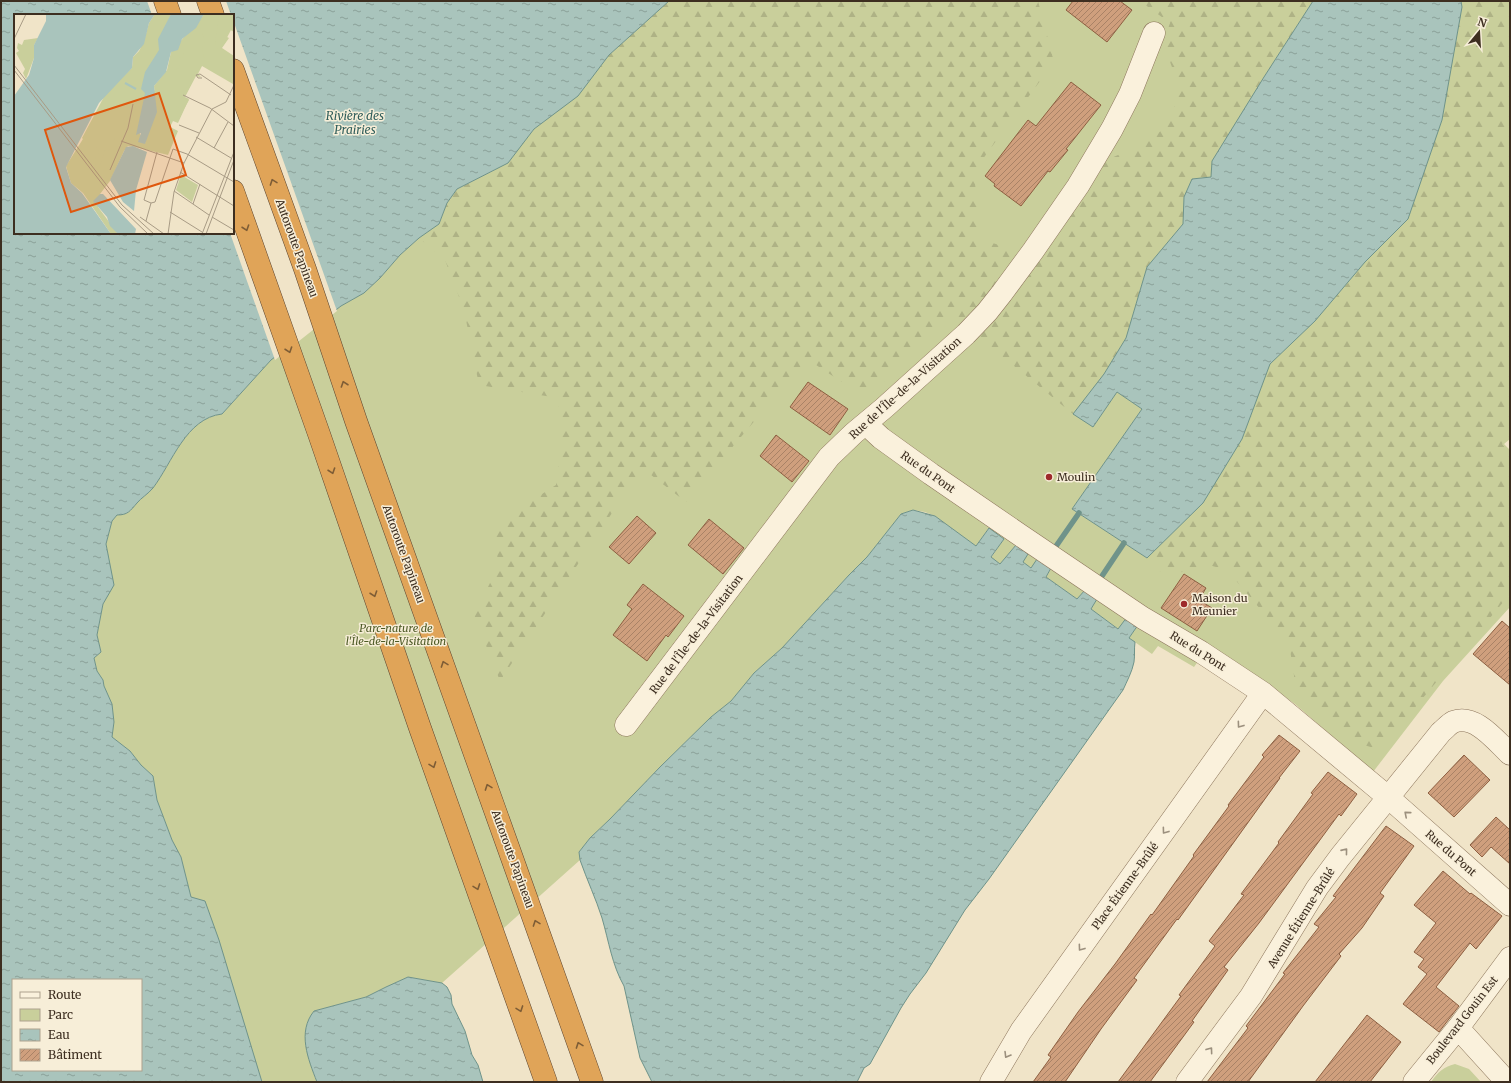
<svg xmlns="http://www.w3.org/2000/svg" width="1511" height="1083" font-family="Merriweather,serif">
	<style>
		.green { fill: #c9cf9b }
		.forest { fill: url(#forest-firs) }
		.water { fill: url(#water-ripples); stroke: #6f938a; fill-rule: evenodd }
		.pier { fill: #f0e4c8 }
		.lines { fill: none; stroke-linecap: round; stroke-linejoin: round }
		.stream { stroke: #6f938a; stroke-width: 5.5 }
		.building { fill: url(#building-hatch); stroke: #8d5f41 }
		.minor-casing { stroke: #8d765c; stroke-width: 23 }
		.highway-casing { stroke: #5b4430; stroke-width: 23 }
		.minor { stroke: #faf1dc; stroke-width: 22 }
		.highway { stroke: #e0a458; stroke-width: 22 }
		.oneway { stroke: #7e5d36 }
		.oneway2 { stroke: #9c907e }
		.poi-dot { fill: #9e2a2b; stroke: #f7eed8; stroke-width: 1.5 }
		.labels { text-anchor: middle; stroke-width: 3; stroke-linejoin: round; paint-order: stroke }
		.street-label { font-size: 11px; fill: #3d2e20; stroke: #f7eed8 }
		.poi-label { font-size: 11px; fill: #3d2e20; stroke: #f7eed8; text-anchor: start }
		.park-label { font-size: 11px; font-style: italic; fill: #4d5a26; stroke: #f7eed8 }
		.water-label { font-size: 12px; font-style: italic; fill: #2f5d5a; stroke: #f7eed8 }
		.inset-river { fill: none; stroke: #a9c4bc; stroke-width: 2 }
		.inset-road { fill: none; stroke: #a89b85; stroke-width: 1 }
		.view { fill: #df570d; fill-opacity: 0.15; stroke: #df570d; stroke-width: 2 }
		.inset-edge { fill: none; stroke: #3d2e20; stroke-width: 2 }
	</style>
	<defs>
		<pattern id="forest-firs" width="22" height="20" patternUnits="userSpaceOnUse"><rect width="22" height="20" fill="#c9cf9b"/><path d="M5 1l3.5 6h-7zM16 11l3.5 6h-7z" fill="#aeb285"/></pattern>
		<pattern id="water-ripples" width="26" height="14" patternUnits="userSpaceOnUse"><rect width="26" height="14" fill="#a9c4bc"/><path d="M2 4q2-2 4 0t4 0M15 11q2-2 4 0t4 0" fill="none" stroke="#8ba098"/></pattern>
		<pattern id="building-hatch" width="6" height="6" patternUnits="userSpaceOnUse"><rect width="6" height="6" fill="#cf9f7d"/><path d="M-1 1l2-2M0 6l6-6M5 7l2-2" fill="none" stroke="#a98266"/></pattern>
	</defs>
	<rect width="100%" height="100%" fill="#f0e4c8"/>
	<path class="green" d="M 669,1 L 1313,1 L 1264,77 L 1211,177 L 1184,197 L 1183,224 L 1147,267 L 1126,338 L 1104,374 L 1093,427 L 1117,392 L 1142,409 L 1072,509 L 1147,558 L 1462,7 L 1461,1 L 1510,1 L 1510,439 L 1504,444 L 1510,450 L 1510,607 L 1443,681 L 1373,772 L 1295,704 L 1210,645 L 1194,667 L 1158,646 L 1152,654 L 1129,638 L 1138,625 L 1118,629 L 1091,609 L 1097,599 L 1085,590 L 1077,599 L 1046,577 L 1051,569 C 1026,568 1025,568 1015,546 L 1000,564 L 991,558 L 1004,539 L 988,529 L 976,546 L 935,516 L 925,512 L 913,510 L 901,514 L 867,557 L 849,575 L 782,648 L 754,673 L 731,701 L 711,717 L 660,767 L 610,819 L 590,838 L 579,852 L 580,860 L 442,983 L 408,977 L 386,987 L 366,997 L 314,1011 L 314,1075 L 317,1082 L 262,1082 L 242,1019 L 191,897 L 181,857 L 172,840 L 157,800 L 153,776 L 141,765 L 130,751 L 112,737 L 114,722 L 112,705 L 104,686 L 103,680 L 97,671 L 94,658 L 101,652 L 97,635 L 103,604 L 113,585 L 106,544 L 112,521 L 117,515 C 128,515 130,511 137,503 C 141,498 148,494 153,488 C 172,463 186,418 222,414 L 271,360 L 341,306 L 364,293 L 380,278 L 400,255 L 419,238 L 439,224 Z
		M 1455,1064 L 1469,1069 L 1481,1082 L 1431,1082 C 1438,1072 1443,1067 1455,1064 Z"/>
	<path class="forest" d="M 669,1 L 1038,1 L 1054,62 L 974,171 L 980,239 L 1044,259 L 1107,160 L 1153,139 L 1171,119 L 1179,86 L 1163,43 L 1170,23 L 1140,1 L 1313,1 L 1264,77 L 1211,177 L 1184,197 L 1183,224 L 1147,267 L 1126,338 L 1104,374 L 1073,414 L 954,317 L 866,398 L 807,359 L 686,502 L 642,468 L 500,681 L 474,615 L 498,567 L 495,524 L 556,485 L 561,439 L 558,398 L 479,385 L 464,310 L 445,260 L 419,238 L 439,224 L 447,203 L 457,189 L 508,163 L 534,129 L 578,96 L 609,55 Z
		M 1461,1 L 1510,1 L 1510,436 L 1502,444 L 1510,453 L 1510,594 L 1407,717 L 1374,748 L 1344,739 L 1295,682 L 1289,643 L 1227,570 L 1205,564 L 1176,574 L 1159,571 L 1147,558 L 1203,503 L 1242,439 L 1270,364 L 1315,321 L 1366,262 L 1408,219 L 1462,7 Z"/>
	<path class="water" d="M 1,1 L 669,1 L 609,55 L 578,96 L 534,129 L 508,163 L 457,189 L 447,203 L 439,224 L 419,238 L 400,255 L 380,278 L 364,293 L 341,306 L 271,360 L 222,414 C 186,418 172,463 153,488 C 148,494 141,498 137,503 C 130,511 128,515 117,515 L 112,521 L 106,544 L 114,585 L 103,604 L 97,635 L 101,652 L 94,658 L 97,671 L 103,680 L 104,686 L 112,704 L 114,722 L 112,737 L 130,751 L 141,765 L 153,776 L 157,800 L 172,840 L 181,857 L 191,897 L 205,901 L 219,940 L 262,1082 L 1,1082 ZM 15,15 L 233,15 L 233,233 L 15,233 ZM 13,980 L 141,980 L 141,1070 L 13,1070 Z
		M 1313,1 L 1461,1 L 1462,7 L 1442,120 L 1408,219 L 1365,262 L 1315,321 L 1270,364 L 1242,439 L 1203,503 L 1147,558 L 1072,509 L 1142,409 L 1117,392 L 1093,427 L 1073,414 L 1104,374 L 1126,338 L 1147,267 L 1183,224 L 1184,197 L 1192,179 L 1211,177 L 1212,161 L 1264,77 Z
		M 913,510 L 935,516 L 976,546 L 989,528 L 1004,539 L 991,557 L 1000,564 L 1016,545 L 1028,554 L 1023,562 L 1031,568 L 1037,559 L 1051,568 L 1046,577 L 1077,599 L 1085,590 L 1097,599 L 1091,609 L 1118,629 L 1127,617 L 1138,625 L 1129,638 L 1135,642 C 1134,649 1135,655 1134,662 C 1132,672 1127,681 1123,690 L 989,879 L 965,910 L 926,973 L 910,994 L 901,1008 L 870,1064 L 864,1068 L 857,1082 L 652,1082 L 640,1058 L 624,986 C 612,965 609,942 602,918 C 596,899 587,880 580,860 L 579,852 L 590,838 L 610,819 L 660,767 L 711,717 L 731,701 L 754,673 L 782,648 L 849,575 L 867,557 L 901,514 Z
		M 408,977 L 442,983 L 447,987 L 451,995 L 452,1004 L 465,1031 L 472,1055 L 478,1065 L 483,1082 L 317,1082 C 308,1059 297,1032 314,1011 L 366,997 L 386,987 Z"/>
	<path class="pier" d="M 147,1 L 226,1 L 231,15 L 152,15 Z
		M 233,20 L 337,311 L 275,360 L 230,233 L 233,233 Z"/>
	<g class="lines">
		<path class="stream" d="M 1052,552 L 1079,513
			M 1098,582 L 1124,543"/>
	</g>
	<path class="building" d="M 1073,1 L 1120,1 L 1132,10 L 1107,42 L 1066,10 Z
		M 1071,82 L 1101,105 L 1066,149 L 1068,150 L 1050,172 L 1048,171 L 1021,206 L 994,186 L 995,184 L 985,176 L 1028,120 L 1036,126 Z
		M 808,382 L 848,409 L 830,435 L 790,407 Z
		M 776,435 L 809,461 L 792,482 L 760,456 Z
		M 637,516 L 656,533 L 629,564 L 609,547 Z
		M 709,519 L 744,548 L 723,574 L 688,545 Z
		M 1184,574 L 1206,588 L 1199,600 L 1212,608 L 1197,631 L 1161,608 Z
		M 643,584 L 684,616 L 668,637 L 666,635 L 647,661 L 613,635 L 632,609 L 627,605 Z
		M 1502,621 L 1510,628 L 1510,685 L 1473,654 Z
		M 1279,735 L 1300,751 L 1279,778 L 1280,778 L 1178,920 L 1177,919 L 1134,978 L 1137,980 L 1101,1029 L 1065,1082 L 1033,1082 L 1051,1057 L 1048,1055 L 1078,1012 L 1115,964 L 1151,914 L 1152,915 L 1194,856 L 1193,855 L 1229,806 L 1228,805 L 1264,757 L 1262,755 Z
		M 1464,755 L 1490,780 L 1454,817 L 1428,793 Z
		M 1328,772 L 1357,794 L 1341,816 L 1339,814 L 1259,923 L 1224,967 L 1228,970 L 1192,1021 L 1194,1022 L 1150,1082 L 1118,1082 L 1181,996 L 1179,995 L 1215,946 L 1209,941 L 1244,895 L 1241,894 L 1279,843 L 1278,842 L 1313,794 L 1311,793 Z
		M 1496,817 L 1510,830 L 1510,864 L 1491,847 L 1482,857 L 1470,845 Z
		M 1386,826 L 1414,846 L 1380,893 L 1384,896 L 1362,928 L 1339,954 L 1341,956 L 1303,1006 L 1248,1082 L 1207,1082 L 1248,1028 L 1246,1026 L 1285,974 L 1283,973 L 1319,927 L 1314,924 L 1336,897 L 1333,896 Z
		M 1443,871 L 1470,894 L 1471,893 L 1502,916 L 1476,949 L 1470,943 L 1436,987 L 1459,1006 L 1439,1032 L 1403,1004 L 1427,974 L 1418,967 L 1424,959 L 1414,952 L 1436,923 L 1414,905 Z
		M 1367,1015 L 1401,1042 L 1370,1082 L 1315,1082 Z"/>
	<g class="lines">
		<g class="minor-casing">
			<path id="minor" d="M 866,424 L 881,438 L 931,474 L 1020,535 L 1143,618 L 1201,652 L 1263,693 L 1389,798 L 1510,905
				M 626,725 L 829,457 L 854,433 L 884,408 L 966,334 L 987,312 L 1002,293 L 1033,251 L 1078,186 L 1112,129 L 1130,94 L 1154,33
				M 1458,1028 L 1507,1082
				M 991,1082 L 1021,1031 L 1263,693
				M 1187,1082 L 1251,996 L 1317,888 L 1340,857 L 1441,732 C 1445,729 1449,724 1453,722 C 1475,713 1496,741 1510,754
				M 1414,1082 L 1458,1028 L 1510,958"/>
		</g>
		<g class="highway-casing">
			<path id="highway" d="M 165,1 L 170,15
				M 208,1 L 213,15
				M 233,70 L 305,269 L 356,421 L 592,1082
				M 233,191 L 319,434 L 420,728 L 546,1082"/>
		</g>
		<use href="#minor" class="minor"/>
		<use href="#highway" class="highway"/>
	</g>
	<defs><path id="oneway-chevron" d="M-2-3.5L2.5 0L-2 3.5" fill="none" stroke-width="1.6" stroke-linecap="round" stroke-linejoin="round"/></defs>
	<g class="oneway">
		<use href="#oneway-chevron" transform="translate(273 182) rotate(-110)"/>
		<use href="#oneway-chevron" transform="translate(246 228) rotate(71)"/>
		<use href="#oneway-chevron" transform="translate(289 350) rotate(71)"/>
		<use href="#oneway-chevron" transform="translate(344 384) rotate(-109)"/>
		<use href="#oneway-chevron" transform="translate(332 471) rotate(71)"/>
		<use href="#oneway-chevron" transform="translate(374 594) rotate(71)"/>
		<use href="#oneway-chevron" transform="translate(444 664) rotate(-110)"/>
		<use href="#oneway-chevron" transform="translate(433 765) rotate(70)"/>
		<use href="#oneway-chevron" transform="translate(488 787) rotate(-110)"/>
		<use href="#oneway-chevron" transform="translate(477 887) rotate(70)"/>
		<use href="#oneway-chevron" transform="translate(536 923) rotate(-110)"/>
		<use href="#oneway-chevron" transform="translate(520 1009) rotate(70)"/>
		<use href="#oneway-chevron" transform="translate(579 1045) rotate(-110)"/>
	</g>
	<g class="oneway2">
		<use href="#oneway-chevron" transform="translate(1240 725) rotate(126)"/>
		<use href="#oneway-chevron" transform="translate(1407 814) rotate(-139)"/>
		<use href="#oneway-chevron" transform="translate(1165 831) rotate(126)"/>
		<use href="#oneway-chevron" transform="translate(1345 851) rotate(-51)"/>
		<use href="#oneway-chevron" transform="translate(1081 948) rotate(126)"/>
		<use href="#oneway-chevron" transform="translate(1210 1050) rotate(-54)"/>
		<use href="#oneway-chevron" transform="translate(1007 1055) rotate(121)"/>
	</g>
	<g class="poi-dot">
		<circle cx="1049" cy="477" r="4"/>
		<circle cx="1184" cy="604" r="4"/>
	</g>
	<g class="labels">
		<g class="street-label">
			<text transform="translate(297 248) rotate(70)" y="4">Autoroute Papineau</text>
			<text transform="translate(905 388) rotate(-42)" y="4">Rue de l'Île-de-la-Visitation</text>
			<text transform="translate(928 472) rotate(35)" y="4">Rue du Pont</text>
			<text transform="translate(404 554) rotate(70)" y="4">Autoroute Papineau</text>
			<text transform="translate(696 634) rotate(-53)" y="4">Rue de l'Île-de-la-Visitation</text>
			<text transform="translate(1198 651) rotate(32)" y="4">Rue du Pont</text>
			<text transform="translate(1451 853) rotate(41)" y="4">Rue du Pont</text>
			<text transform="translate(513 859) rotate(70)" y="4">Autoroute Papineau</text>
			<text transform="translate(1125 886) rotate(-54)" y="4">Place Étienne-Brûlé</text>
			<text transform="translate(1301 918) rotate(-58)" y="4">Avenue Étienne-Brûlé</text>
			<text transform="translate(1462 1020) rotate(-52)" y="4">Boulevard Gouin Est</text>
		</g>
		<g class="poi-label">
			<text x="1057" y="481">Moulin</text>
			<text x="1192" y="602">Maison du<tspan x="1192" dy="13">Meunier</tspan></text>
		</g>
		<g class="park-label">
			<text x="396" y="632">Parc-nature de<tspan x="396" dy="13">l'Île-de-la-Visitation</tspan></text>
		</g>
		<g class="water-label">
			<text x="355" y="120">Rivière des<tspan x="355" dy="14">Prairies</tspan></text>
		</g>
	</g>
	<g transform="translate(14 14)">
		<rect width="220" height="220" fill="#f0e4c8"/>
		<path d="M 141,0 L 157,0 L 152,11 L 125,118 L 131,130 L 140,77 L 190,0 L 220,0 L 220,18 L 215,15 L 211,22 L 215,24 L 208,34 L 220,42 L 220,68 L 219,70 L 188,52 L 184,60 L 187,63 L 182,62 L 171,83 L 175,85 L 164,109 L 159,107 L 156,113 L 164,117 L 154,141 L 121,133 L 114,132 L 110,137 L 96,167 L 86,180 L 84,193 L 104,220 L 97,220 L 69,179 L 57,169 L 52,152 L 104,69 L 118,54 ZM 167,161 L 184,171 L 178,188 L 162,176 Z" fill="#c9cf9b"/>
		<path d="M 141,0 L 157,0 L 144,25 L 145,36 L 131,58 L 127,75 L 131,79 L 130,84 L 122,121 L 111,117 L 106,125 L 101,124 L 95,137 L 91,136 L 85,155 L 82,151 L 81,144 L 85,139 L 83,133 L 77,134 L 68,124 L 92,79 L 118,54 L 119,43 L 128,34 L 135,9 ZM 111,86 L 120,89 L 122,94 L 116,110 L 111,110 L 109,105 L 112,95 L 109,90 ZM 193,0 L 220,0 L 220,17 L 217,16 L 207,35 L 204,35 L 201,30 L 205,1 L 195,5 L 192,4 ZM 178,14 L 187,15 L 191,28 L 188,33 L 190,43 L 195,47 L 192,53 L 188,51 L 182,59 L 172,80 L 166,80 L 167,83 L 175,86 L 165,104 L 161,102 L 165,94 L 159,91 L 153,101 L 159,105 L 155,113 L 163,117 L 153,139 L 151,139 L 138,129 L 131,130 L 143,98 L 140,72 L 153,56 L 157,38 ZM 170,39 L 165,54 L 160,56 L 158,52 ZM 24,24 L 20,31 L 20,44 L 12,65 L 9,59 L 11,55 L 2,39 L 5,37 L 3,34 L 4,29 L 8,31 L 10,26 Z" fill="#c9cf9b" fill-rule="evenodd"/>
		<path d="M 32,0 L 141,0 L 135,9 L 130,30 L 119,43 L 118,54 L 85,89 L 52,153 L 57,169 L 68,179 L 97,220 L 0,220 L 0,82 L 15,61 L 20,44 L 20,31 L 32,7 ZM 157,0 L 190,0 L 182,14 L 168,25 L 164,36 L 157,38 L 152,58 L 140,72 L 143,98 L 131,130 L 124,128 L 127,119 L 122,121 L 130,84 L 131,79 L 127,75 L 131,58 L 145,36 L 144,25 ZM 119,132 L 133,138 L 122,176 L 120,197 L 109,188 L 96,166 L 112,133 ZM 86,180 L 89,180 L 122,215 L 121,220 L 104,220 L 96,212 L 93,203 L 79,187 Z" fill="#a9c4bc"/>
		<path class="inset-river" d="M 111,69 L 122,75"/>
		<path class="inset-road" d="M 0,25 L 12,0M 0,51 L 108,191 L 140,220M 0,56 L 106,193 L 134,220M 188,64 L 184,64 L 182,61 L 186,60 L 217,81M 169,81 L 196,94 L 220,112M 165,111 L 185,119M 182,123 L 217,144M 107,127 L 170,149M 200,134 L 214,108M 96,156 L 114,114 L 119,90M 166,158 L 220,192M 160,177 L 195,201M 137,189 L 130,186 L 143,138M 179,190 L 186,170M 156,198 L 188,218M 126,203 L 150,220M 198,203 L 220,216M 132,207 L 137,189 L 141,188 L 159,135 L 173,140 L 220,168M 154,220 L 160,178 L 170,149 L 198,95 L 212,88 L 220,71M 188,220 L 220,138M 192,220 L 220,146"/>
		<path class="view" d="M 145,79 L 172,161 L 57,198 L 31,116 Z"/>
		<rect width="220" height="220" class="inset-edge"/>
	</g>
	<rect width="1511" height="1083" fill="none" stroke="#3d2e20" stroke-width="4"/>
	<rect x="12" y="979" width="130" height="92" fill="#f7eed8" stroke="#ada18e"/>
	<rect x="20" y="992" width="20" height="6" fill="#faf1dc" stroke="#ada18e"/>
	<text x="48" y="999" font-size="12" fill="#3d2e20">Route</text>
	<rect x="20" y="1009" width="20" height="12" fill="#c9cf9b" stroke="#ada18e"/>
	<text x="48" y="1019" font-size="12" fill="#3d2e20">Parc</text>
	<rect x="20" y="1029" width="20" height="12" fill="url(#water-ripples)" stroke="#ada18e"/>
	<text x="48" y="1039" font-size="12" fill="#3d2e20">Eau</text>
	<rect x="20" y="1049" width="20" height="12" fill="url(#building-hatch)" stroke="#ada18e"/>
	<text x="48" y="1059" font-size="12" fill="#3d2e20">Bâtiment</text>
	<g transform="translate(1479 32) rotate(18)" stroke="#f7eed8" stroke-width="3" paint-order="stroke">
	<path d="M0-3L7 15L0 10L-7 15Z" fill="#3d2e20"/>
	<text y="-6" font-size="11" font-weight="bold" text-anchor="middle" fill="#3d2e20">N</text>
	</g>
</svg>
